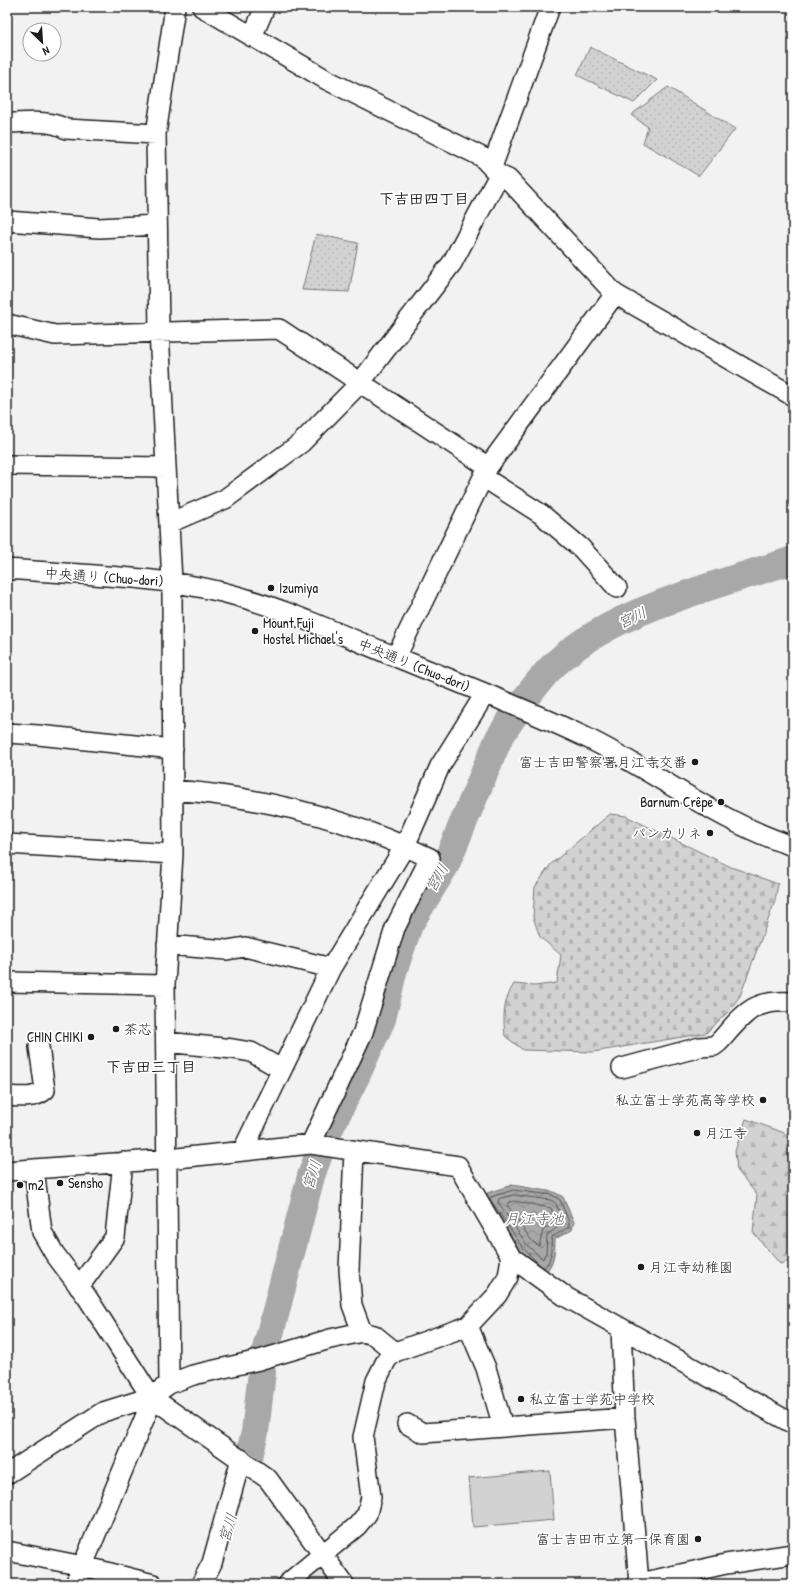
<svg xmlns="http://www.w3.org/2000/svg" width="800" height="1591" font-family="'Patrick Hand','Klee One',sans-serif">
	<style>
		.built { fill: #e2e2e2 }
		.grass { fill: url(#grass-dots); stroke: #777 }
		.forest { fill: url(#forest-firs); stroke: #777 }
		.cemetery { fill: url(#cemetery-stones); stroke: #777 }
		.pitch { fill: #d2d2d2; stroke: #777 }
		.water { fill: url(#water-waves); stroke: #707070 }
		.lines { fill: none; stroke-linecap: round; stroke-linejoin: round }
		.shore { stroke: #545454; stroke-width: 1 }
		.river { stroke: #a8a8a8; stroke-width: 28 }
		.minor-casing { stroke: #1c1c1c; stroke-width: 22 }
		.minor { stroke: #fff; stroke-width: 19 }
		.poi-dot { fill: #1c1c1c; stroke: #fff; stroke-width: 1.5 }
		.labels { text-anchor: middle; stroke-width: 3.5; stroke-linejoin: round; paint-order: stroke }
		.street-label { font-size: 14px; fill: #1c1c1c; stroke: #fff }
		.poi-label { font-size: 14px; fill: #1c1c1c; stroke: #fff; text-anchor: start }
		.neighbourhood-label { font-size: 15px; font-weight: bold; fill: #1c1c1c; stroke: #fff }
		.water-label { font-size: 15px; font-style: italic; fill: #5b5b5b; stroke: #fff }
	</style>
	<defs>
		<pattern id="grass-dots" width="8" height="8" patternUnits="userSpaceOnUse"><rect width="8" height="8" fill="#d2d2d2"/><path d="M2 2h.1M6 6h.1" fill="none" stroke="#b4b4b4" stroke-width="1.8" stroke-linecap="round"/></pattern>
		<pattern id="forest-firs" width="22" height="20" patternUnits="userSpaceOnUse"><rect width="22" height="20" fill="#d2d2d2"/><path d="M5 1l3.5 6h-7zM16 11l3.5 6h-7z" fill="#b4b4b4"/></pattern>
		<pattern id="cemetery-stones" width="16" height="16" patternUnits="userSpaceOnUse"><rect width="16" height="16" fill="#d2d2d2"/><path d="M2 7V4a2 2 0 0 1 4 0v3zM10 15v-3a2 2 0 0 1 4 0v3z" fill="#b4b4b4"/></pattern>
		<pattern id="water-waves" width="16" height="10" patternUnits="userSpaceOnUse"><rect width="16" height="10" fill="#a8a8a8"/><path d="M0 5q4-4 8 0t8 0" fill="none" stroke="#888"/></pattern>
	</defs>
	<rect width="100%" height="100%" fill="#f2f2f2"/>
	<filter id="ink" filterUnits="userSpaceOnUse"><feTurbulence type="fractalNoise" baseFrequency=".025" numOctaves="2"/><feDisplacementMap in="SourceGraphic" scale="8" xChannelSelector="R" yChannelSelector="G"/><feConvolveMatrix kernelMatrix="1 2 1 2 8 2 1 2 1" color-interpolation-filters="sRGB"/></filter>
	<g filter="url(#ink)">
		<path class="built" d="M 315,1569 L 324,1571 L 332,1584 L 298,1584 Z"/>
		<path class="grass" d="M 590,47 L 657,80 L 634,103 L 577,75 Z
			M 668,87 L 735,129 L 699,176 L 643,143 L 648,127 L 631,115 Z
			M 316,234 L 358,243 L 349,292 L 302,290 Z"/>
		<path class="forest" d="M 746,1119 L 793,1136 L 793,1260 L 780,1264 L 753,1232 L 757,1195 L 737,1170 L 735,1151 Z"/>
		<path class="cemetery" d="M 610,814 L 626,816 L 731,867 L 778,884 L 775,901 L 740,996 L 728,1012 L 706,1033 L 593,1052 L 523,1050 L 505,1036 C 503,1015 503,1002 514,984 L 535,986 L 557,983 L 561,955 L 540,937 L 533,917 L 535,887 L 551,864 Z"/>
		<path class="pitch" d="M 550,1471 L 554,1520 L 473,1527 L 469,1478 Z"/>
		<path class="water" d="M 512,1185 L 554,1192 L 563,1197 L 574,1222 L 572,1230 L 555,1239 C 555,1252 554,1264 545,1273 L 542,1273 L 520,1250 L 485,1199 L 487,1193 Z"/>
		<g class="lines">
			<path class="shore" d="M 513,1195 L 551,1200 L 556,1204 L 564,1223 L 547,1235 L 546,1253 L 543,1259 L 527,1245 L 498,1202 L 499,1199 Z
				M 514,1201 L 551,1208 L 556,1221 L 543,1230 L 539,1246 L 532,1241 L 507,1205 L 508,1203 Z
				M 540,1265 L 523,1248 L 490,1199 L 491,1197 L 513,1190 L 552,1195 L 560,1200 L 569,1222 L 569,1227 L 552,1237 C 550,1247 553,1261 544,1268"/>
			<path class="river" d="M 265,1353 L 311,1176 L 324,1140 L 358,1072 L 382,1019 L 393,972 L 409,925 L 445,866 L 499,738 C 514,715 529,692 547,672 C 604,611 716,586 793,560
				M 249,1457 L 255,1432 L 262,1372"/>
			<g class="minor-casing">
				<path id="minor" d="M 202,7 L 327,80 L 482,157 L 499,175 L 508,179 L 615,294 L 793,396
					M 252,37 L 265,7
					M 7,123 C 25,123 50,119 66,129 L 156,134
					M 492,167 L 550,7
					M 7,221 L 99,228 L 157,225
					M 7,324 L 55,335 L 279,329 L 488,467
					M 7,465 L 166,467
					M 483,477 L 541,514 L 581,548 L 617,588
					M 169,523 L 225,499 L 301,443 L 360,383 L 452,263 L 499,175
					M 7,569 C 78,575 152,575 222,592 C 282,607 339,634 396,657 C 461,684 528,709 591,740 C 659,774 720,823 793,846
					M 396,657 L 488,467 L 615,294
					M 7,733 L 38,735 L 173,749
					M 173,790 C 263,797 348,818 430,858 L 395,928 L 363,1032 L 311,1144
					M 7,844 L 173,854
					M 167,945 L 227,950 L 245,947 L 331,968
					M 7,982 L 165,985
					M 166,1042 L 233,1049 L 251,1052 L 281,1069
					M 622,1068 L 700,1047 L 714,1046 L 719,1042 C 744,1014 752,999 793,1002
					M 7,1096 C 20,1097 35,1099 45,1090 L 39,1047
					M 243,1150 L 331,968 L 405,846 L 440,766 L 485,694
					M 354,1151 L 349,1270 L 352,1305 L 362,1332
					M 34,1169 L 42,1232 L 54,1253 L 87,1297 L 151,1397 L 268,1479 L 344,1584
					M 7,1171 L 168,1159 L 311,1144 L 458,1166 L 511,1257 L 566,1297 L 793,1424
					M 79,1287 L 115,1237 L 123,1162
					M 468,1326 L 486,1368 L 503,1427
					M 621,1329 L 625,1418 L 639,1583
					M 169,1384 L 193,1375 L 259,1360 L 330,1339 L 362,1332 L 374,1335 L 395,1352
					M 407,1424 L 423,1433 L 625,1418
					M 7,1474 L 103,1412 L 151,1397 L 169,1384 L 165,985 L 173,854 L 172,582 L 159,331 L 156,134 L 175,7
					M 7,1551 L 83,1566 L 153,1584
					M 75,1584 L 148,1410 L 151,1397
					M 201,1584 L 212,1563 L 241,1459
					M 287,1584 L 357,1526 L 367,1514 L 371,1497 L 363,1437 L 376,1381 L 387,1359 L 395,1352 L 468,1326 L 497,1295 L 508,1277 L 511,1257
					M 636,1584 L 726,1564 L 793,1554"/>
			</g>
			<use href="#minor" class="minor"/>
		</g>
	</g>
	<g class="poi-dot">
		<circle cx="271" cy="588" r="4"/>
		<circle cx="255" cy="631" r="4"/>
		<circle cx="695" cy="762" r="4"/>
		<circle cx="721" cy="802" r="4"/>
		<circle cx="710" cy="833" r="4"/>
		<circle cx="116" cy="1029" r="4"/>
		<circle cx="91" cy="1037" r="4"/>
		<circle cx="763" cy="1100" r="4"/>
		<circle cx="697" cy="1133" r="4"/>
		<circle cx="60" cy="1183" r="4"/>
		<circle cx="20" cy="1185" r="4"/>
		<circle cx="641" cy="1267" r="4"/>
		<circle cx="521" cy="1399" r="4"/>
		<circle cx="698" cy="1539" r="4"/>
	</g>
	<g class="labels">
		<g class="street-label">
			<text transform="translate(104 577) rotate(4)" y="5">中央通り (Chuo-dori)</text>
			<text transform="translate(414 665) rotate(22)" y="5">中央通り (Chuo-dori)</text>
		</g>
		<g class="poi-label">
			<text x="279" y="593">Izumiya</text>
			<text x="263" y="628">Mount Fuji<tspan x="263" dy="16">Hostel Michael's</tspan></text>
			<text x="687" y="767" text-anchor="end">富士吉田警察署月江寺交番</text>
			<text x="713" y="807" text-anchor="end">Barnum Crêpe</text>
			<text x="702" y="838" text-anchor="end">パンカリネ</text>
			<text x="124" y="1034">茶芯</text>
			<text x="83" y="1042" text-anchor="end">CHIN CHIKI</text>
			<text x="755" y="1105" text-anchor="end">私立富士学苑高等学校</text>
			<text x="705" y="1138">月江寺</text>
			<text x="68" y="1188">Sensho</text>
			<text x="28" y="1190">m2</text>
			<text x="649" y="1272">月江寺幼稚園</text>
			<text x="529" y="1404">私立富士学苑中学校</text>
			<text x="690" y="1544" text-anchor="end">富士吉田市立第一保育園</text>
		</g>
		<g class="neighbourhood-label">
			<text x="424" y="204">下吉田四丁目</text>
			<text x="151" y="1072">下吉田三丁目</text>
		</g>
		<g class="water-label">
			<text transform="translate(632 618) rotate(-26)" y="5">宮川</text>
			<text transform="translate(437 878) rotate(-60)" y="5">宮川</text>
			<text transform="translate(312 1175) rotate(-72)" y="5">宮川</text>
			<text x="534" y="1224">月江寺池</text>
			<text transform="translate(228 1528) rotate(-73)" y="5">宮川</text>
		</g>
	</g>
	<rect width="800" height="1591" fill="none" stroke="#fff" stroke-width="24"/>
	<rect x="12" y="12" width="776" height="1567" fill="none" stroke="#1c1c1c" stroke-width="1.5" filter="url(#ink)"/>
	<g transform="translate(42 42) rotate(155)"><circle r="19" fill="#ffffff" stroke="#a4a4a4"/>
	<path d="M0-3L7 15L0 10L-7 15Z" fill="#1c1c1c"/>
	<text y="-6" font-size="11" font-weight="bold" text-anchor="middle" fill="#1c1c1c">N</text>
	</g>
</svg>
